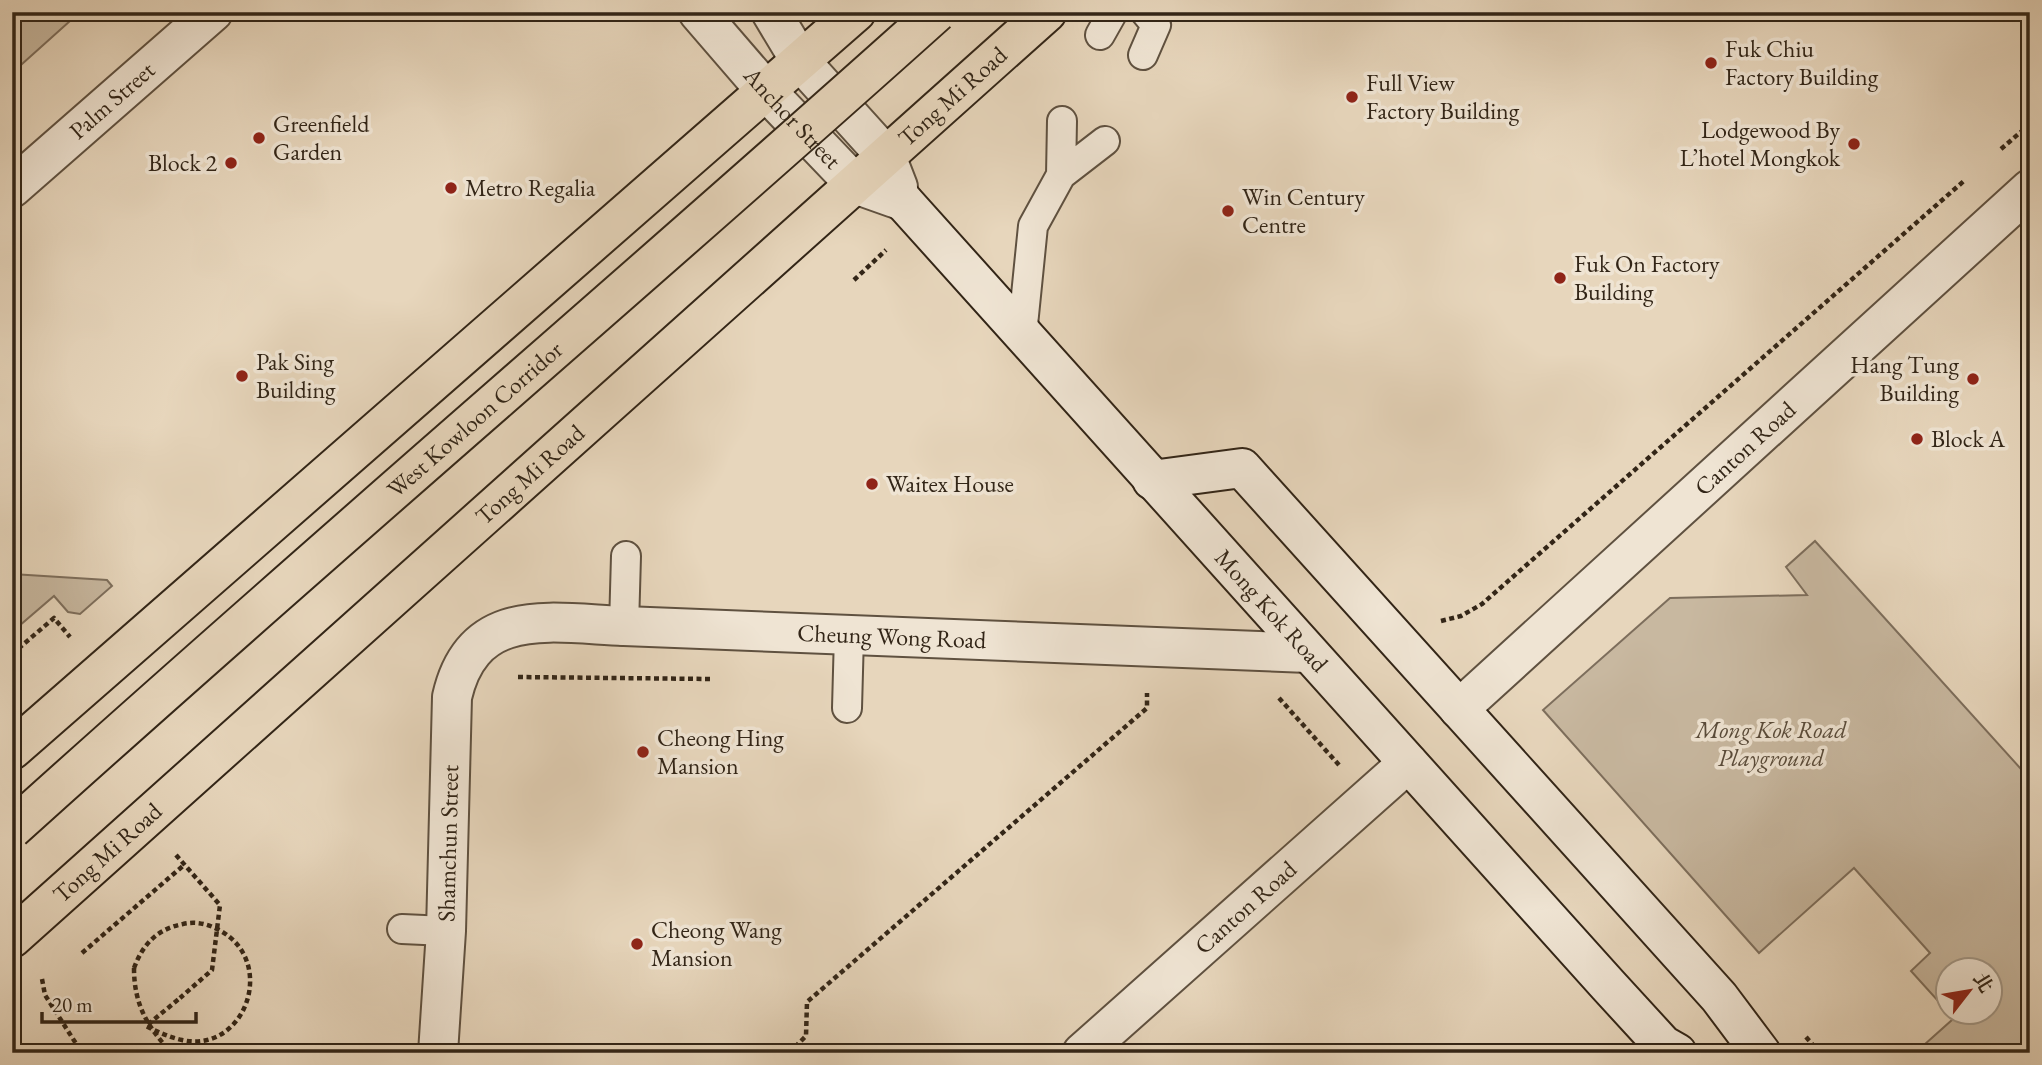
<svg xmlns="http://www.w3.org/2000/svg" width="2042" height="1065" font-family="'EB Garamond','Noto Serif TC',serif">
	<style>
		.green { fill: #c8b8a0; stroke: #7d6e5c; stroke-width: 2 }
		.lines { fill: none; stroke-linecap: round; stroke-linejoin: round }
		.service-casing { stroke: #5f5140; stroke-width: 32 }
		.pedestrian-casing { stroke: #5f5140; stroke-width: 42 }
		.minor-casing { stroke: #5f5140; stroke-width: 42 }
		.tertiary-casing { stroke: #5f5140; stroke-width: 42 }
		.secondary-casing { stroke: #322517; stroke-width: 42 }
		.primary-casing { stroke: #322517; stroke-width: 42 }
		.path { stroke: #322517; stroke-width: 4.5; stroke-dasharray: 5 3.5; stroke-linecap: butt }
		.service { stroke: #efe4d3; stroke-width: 28 }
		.pedestrian { stroke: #efe4d3; stroke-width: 38 }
		.minor { stroke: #efe4d3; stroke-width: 38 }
		.tertiary { stroke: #efe4d3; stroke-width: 38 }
		.secondary { stroke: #efe4d3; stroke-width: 38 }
		.primary { stroke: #e7d6bc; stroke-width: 38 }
		.trunk-bridge-casing { stroke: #322517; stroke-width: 42; stroke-linecap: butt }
		.path-bridge { stroke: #322517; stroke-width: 4.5; stroke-dasharray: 5 3.5; stroke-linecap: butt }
		.trunk-bridge { stroke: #e7d6bc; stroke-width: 38 }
		.poi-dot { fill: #8f2418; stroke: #efe4d3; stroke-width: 2.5 }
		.labels { text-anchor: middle; stroke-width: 7; stroke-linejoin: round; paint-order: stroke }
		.poi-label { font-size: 24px; fill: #322517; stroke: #efe4d3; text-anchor: start }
		.street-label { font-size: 24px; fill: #322517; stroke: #efe4d3 }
		.park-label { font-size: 24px; font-style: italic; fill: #584a39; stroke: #efe4d3 }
	</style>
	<rect width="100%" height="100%" fill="#e7d6bc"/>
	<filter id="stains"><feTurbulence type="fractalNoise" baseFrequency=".00286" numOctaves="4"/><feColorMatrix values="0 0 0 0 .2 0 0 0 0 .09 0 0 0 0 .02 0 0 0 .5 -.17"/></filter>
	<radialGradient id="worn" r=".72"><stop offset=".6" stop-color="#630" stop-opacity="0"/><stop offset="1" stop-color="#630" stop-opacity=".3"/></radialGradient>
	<path class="green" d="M 12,12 L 80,12 L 12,73 Z
		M 1815,541 L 2030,779 L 2030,1053 L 1915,1053 L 1953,1019 L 1948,1012 L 1990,1012 L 1990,970 L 1948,970 L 1948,1012 L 1911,971 L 1930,953 L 1854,868 L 1759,953 L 1543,710 L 1670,598 L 1807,595 L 1786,567 Z
		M 12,574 L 107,580 L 112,586 L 80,614 L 68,612 L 54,596 L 12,632 Z"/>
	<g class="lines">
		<g class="service-casing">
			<path id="service" d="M 1100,35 L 1113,12
				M 1143,55 L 1156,25 L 1145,12
				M 1061,175 L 1062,121
				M 1022,335 L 1033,226 L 1061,175 L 1105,141
				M 624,626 L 626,556
				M 847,708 L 849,635
				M 402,929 L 446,931"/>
		</g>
		<g class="pedestrian-casing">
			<g id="pedestrian">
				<path id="s1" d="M 438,1053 L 446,931 L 452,697 C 473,605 550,623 624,626"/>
				<path id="s2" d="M 1082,1053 L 1408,763"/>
			</g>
		</g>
		<g class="minor-casing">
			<g id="minor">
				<path id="s3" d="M 624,626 L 1308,653"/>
				<path id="s4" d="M 1459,709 L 2030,189"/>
			</g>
		</g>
		<g class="tertiary-casing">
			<g id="tertiary">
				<path id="s5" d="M 698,12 L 767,92 L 855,184 L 903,201"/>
				<path d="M 771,12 L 801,62 L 886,156 L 898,187"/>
				<path id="s6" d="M 12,188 L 213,12"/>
			</g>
		</g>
		<g class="secondary-casing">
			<g id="secondary">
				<path id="s7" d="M 903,201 L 1608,985 L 1663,1045 L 1677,1053"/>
				<path d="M 1152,480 L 1242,468 L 1719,997 L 1761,1053"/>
			</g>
		</g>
		<g class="primary-casing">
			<g id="primary">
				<path d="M 12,750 L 856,12"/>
				<path id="s8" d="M 12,938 L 1047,12"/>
			</g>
		</g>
		<path class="path" d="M 2001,149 L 2030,124
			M 854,280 L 886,250
			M 1441,621 L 1461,616 L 1482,604 L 1965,180
			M 12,654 L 54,618 L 70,637
			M 518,677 L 712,679
			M 1279,698 L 1339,765
			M 176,855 L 220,905 L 212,970 L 180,998
			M 82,953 L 184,865
			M 134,968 C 134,1004 147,1027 172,1053
			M 42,979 L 45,995 L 82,1053
			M 1806,1037 L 1820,1053
			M 789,1053 L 806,1036 L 807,1002 L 1147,708 L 1147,693"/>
		<use href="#service" class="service"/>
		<use href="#pedestrian" class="pedestrian"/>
		<use href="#minor" class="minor"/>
		<use href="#tertiary" class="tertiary"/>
		<use href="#secondary" class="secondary"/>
		<use href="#primary" class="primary"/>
		<g class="trunk-bridge-casing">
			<g id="trunk-bridge">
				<path id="s9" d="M 12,829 C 317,553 631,287 937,12"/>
			</g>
		</g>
		<path class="path-bridge" d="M 134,968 C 143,944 157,929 183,924 C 196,921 208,924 219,930 C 278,961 246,1054 182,1040 C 169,1037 158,1032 146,1026 L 180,998"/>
		<use href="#trunk-bridge" class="trunk-bridge"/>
	</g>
	<g class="poi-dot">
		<circle cx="1711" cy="63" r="7"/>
		<circle cx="1352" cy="97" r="7"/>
		<circle cx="259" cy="138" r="7"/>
		<circle cx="1854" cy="144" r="7"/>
		<circle cx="231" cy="163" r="7"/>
		<circle cx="451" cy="188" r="7"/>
		<circle cx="1228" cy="211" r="7"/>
		<circle cx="1560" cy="278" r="7"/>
		<circle cx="242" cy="376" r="7"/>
		<circle cx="1973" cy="379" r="7"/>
		<circle cx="1917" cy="439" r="7"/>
		<circle cx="872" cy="484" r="7"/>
		<circle cx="643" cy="752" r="7"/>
		<circle cx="637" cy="944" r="7"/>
	</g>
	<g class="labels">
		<g class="poi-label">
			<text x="1725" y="57">Fuk Chiu<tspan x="1725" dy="28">Factory Building</tspan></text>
			<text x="1366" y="91">Full View<tspan x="1366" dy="28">Factory Building</tspan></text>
			<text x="273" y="132">Greenfield<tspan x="273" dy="28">Garden</tspan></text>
			<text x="1840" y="138" text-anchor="end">Lodgewood By<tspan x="1840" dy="28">L’hotel Mongkok</tspan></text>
			<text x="217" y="171" text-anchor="end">Block 2</text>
			<text x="465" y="196">Metro Regalia</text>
			<text x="1242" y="205">Win Century<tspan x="1242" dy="28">Centre</tspan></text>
			<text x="1574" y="272">Fuk On Factory<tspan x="1574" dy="28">Building</tspan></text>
			<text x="256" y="370">Pak Sing<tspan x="256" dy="28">Building</tspan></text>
			<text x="1959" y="373" text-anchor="end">Hang Tung<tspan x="1959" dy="28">Building</tspan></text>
			<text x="1931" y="447">Block A</text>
			<text x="886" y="492">Waitex House</text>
			<text x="657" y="746">Cheong Hing<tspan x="657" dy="28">Mansion</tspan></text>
			<text x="651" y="938">Cheong Wang<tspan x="651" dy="28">Mansion</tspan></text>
		</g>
		<g class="street-label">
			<text dy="8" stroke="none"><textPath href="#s8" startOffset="1262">Tong Mi Road</textPath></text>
			<text dy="8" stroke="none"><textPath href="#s6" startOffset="133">Palm Street</textPath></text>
			<text dy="8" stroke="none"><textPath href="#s5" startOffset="142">Anchor Street</textPath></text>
			<text dy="8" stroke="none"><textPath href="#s9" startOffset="618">West Kowloon Corridor</textPath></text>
			<text dy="8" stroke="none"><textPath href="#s4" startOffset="387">Canton Road</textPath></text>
			<text dy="8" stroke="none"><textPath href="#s8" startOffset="695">Tong Mi Road</textPath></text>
			<text dy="8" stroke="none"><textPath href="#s7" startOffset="551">Mong Kok Road</textPath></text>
			<text dy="8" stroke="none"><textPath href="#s3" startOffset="268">Cheung Wong Road</textPath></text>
			<text dy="8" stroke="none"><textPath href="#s1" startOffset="210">Shamchun Street</textPath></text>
			<text dy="8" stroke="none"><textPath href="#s8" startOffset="128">Tong Mi Road</textPath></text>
			<text dy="8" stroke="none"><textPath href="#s2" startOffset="219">Canton Road</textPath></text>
		</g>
		<g class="park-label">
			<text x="1771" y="738">Mong Kok Road<tspan x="1771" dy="28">Playground</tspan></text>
		</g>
	</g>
	<rect width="2042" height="1065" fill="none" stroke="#e7d6bc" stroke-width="42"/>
	<rect x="14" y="14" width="2014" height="1037" fill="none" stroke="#322517" stroke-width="3.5"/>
	<rect x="21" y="21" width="2000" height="1023" fill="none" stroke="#322517" stroke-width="2"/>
	<g transform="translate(1969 991) rotate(59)"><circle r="33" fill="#efe4d3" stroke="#a39888" stroke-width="2"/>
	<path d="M0-5L12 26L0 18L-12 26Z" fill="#8f2418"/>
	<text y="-10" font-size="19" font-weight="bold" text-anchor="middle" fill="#322517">北</text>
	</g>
	<path d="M42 1012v10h154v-10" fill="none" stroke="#322517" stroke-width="3.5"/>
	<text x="52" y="1012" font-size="21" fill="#322517" stroke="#efe4d3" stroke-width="5" paint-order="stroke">20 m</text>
	<rect width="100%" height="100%" filter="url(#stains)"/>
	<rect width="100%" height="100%" fill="url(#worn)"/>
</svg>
